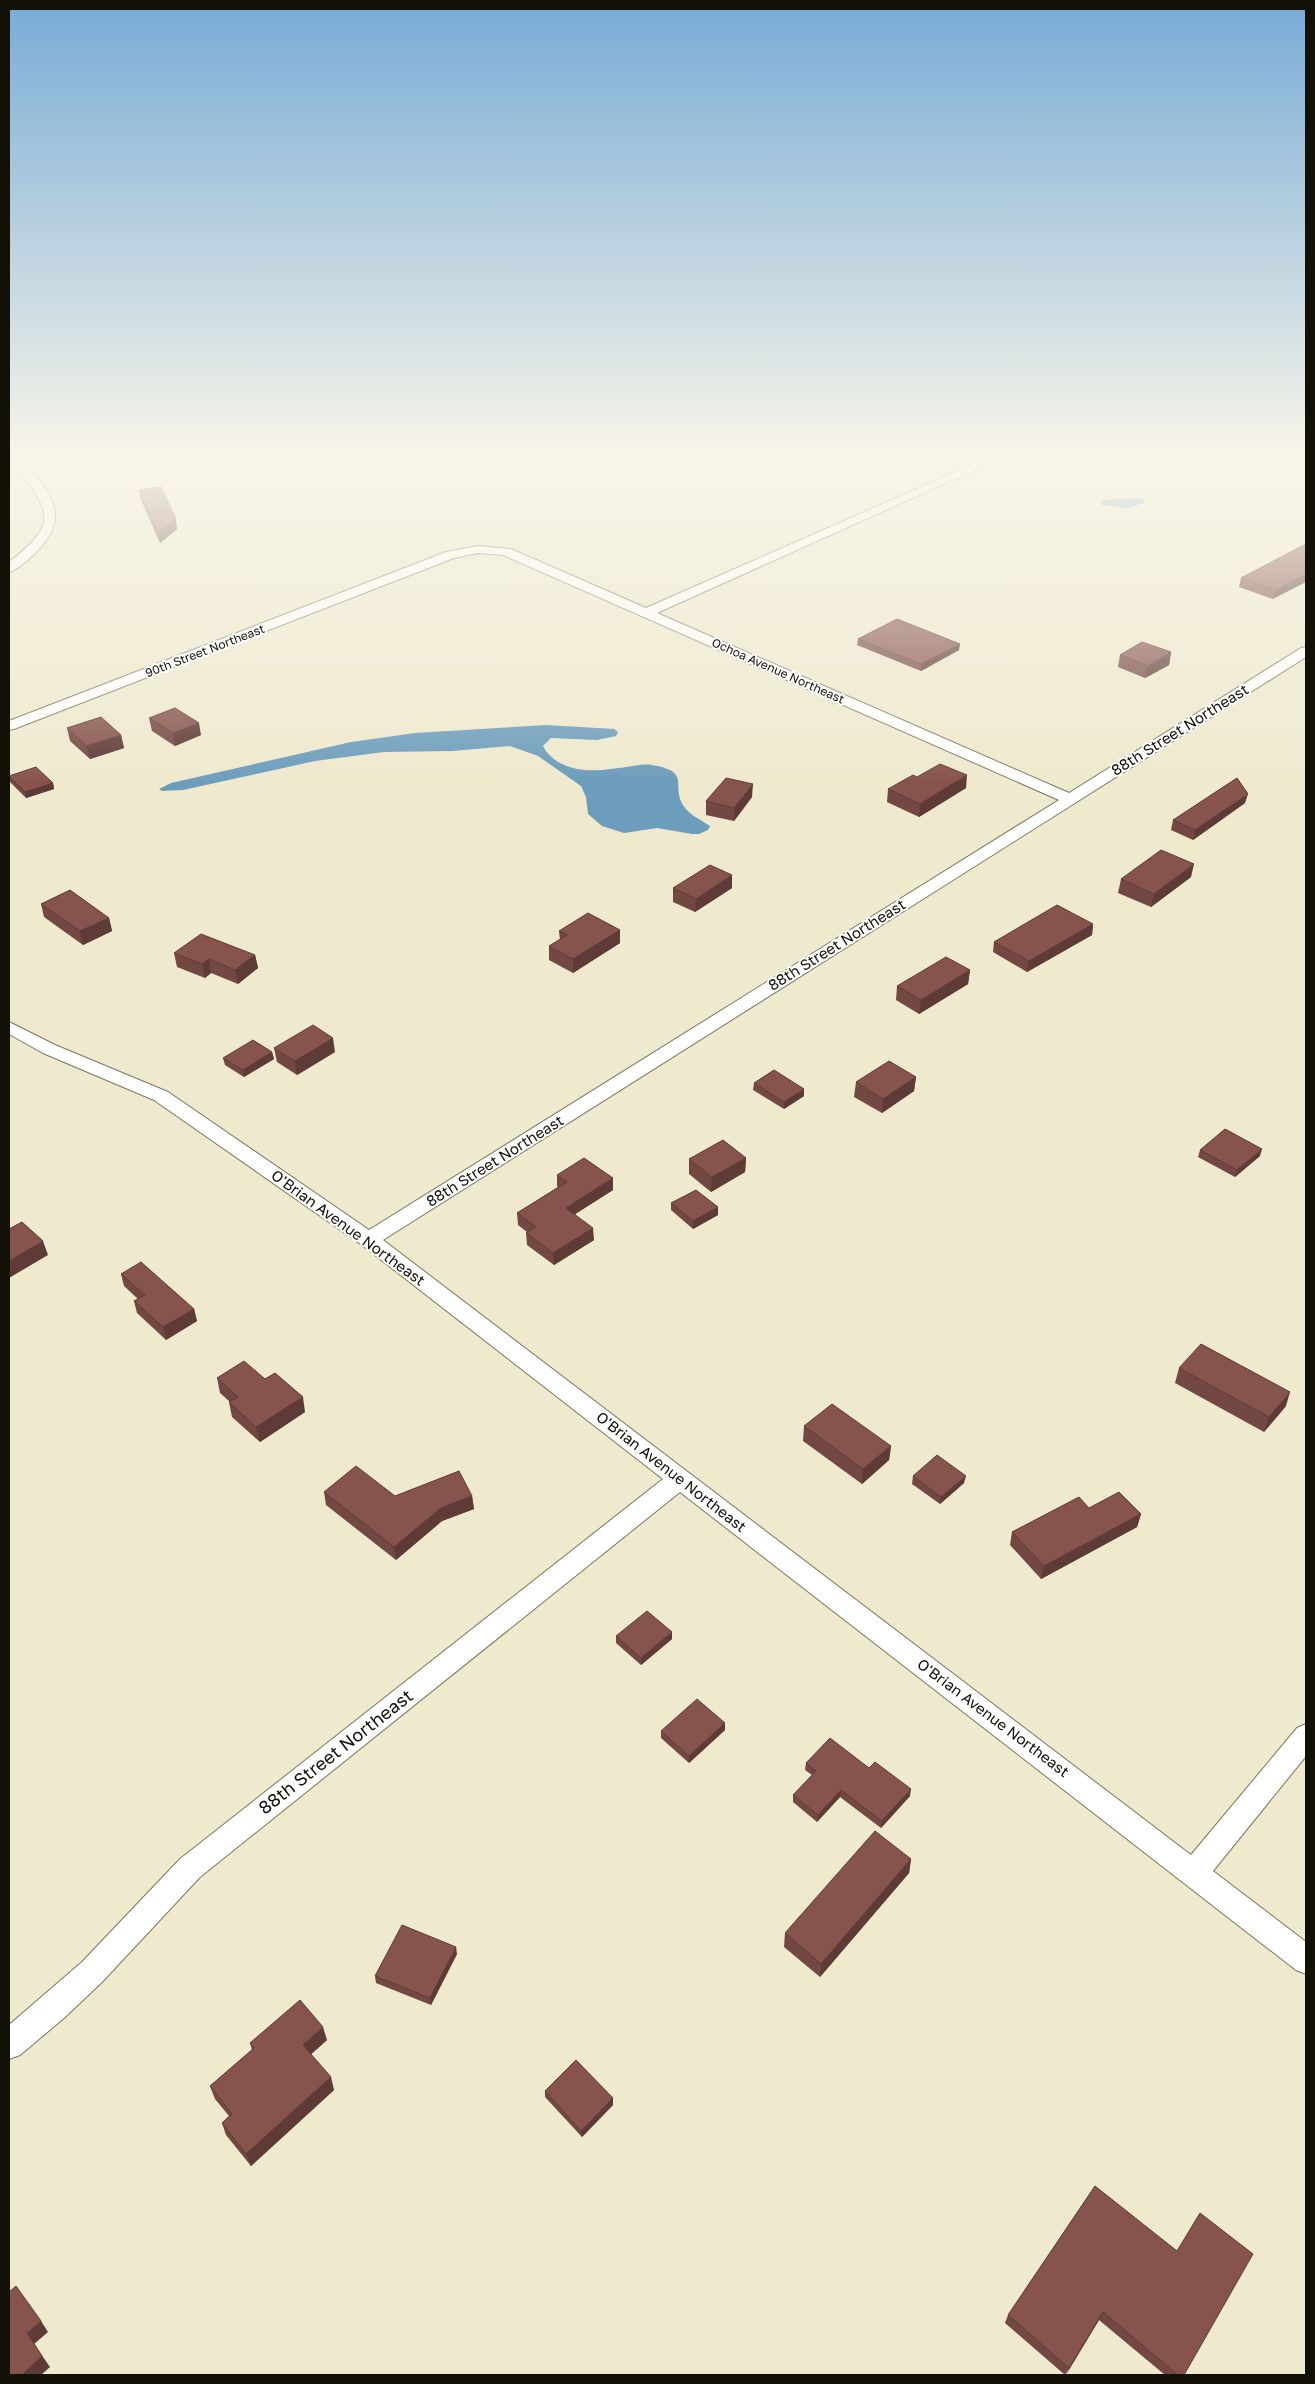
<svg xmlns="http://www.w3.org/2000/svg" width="1315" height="2384" font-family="'Golos Text',sans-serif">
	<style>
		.water { fill: #6d9dbc }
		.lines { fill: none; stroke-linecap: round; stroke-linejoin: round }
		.street-casing { stroke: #7c765e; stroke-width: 2 }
		.street { fill: #fff; fill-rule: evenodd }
		.wall { fill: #744842 }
		.shaded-wall { fill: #5e3b36 }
		.building { fill: #87544d; stroke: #5e3b36 }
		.labels { text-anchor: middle; stroke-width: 4; stroke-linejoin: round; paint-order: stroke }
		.far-street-label { font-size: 12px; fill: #131007; stroke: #fff }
		.street-label { font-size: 15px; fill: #131007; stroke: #fff }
		.near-street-label { font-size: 18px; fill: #131007; stroke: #fff }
	</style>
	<rect width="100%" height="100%" fill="#efe9ce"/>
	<path class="water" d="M 1131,498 L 1142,499 L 1146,502 L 1129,508 L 1101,505 L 1101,501 L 1105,500 Z
		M 546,725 L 614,729 L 618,732 L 616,736 L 597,740 L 551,738 L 543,746 C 547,754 554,760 562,764 C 585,775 609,769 633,766 C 639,765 646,764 652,765 C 692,772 671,784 683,805 C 688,814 701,820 710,826 L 708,830 L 699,834 L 692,834 L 657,828 L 624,833 L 602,826 L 588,814 L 586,797 L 581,786 L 538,756 L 510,746 L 452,751 L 384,752 L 315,761 L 183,790 L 162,791 L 159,789 L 171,783 L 351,742 L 415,733 Z"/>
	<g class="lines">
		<g class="street-casing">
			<path id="street" d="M 9,451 L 13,451 C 40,482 76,509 40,548 C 32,556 20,569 9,572 L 9,562 C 51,529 56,516 21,474 C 14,466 9,461 9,451 Z
				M 1003,451 L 1017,451 L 657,613 L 1069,793 L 1301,648 L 1306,647 L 1306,657 L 383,1240 L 1191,1855 L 1297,1728 L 1306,1724 L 1306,1756 L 1213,1871 L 1306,1942 L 1306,1974 L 1296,1970 L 680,1492 L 200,1877 L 102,1982 L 64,2018 L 20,2055 L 9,2059 L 9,2025 L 82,1962 L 180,1859 L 663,1479 L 362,1245 L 154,1100 L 43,1053 L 9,1034 L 9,1022 L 55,1045 L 168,1092 L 369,1230 L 1059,800 L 503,555 L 478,553 L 454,558 L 14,729 L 9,730 L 9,721 L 446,552 L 478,546 L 511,549 L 646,608 Z"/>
		</g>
		<use href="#street" class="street"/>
	</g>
	<path class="wall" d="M 139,490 L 177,529 L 160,543 L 141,500 Z
		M 1306,544 L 1273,599 L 1239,587 L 1241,578 Z
		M 858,639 L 959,650 L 921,671 L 857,645 Z
		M 1171,652 L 1169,665 L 1145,678 L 1118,667 L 1120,655 Z
		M 149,718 L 201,735 L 175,746 L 152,731 Z
		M 67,728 L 121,735 L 124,748 L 90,759 L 70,741 Z
		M 9,776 L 53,783 L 54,789 L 26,798 L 10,782 Z
		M 917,777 L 966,788 L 919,817 L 887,802 L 888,789 Z
		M 752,797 L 734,821 L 706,815 L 706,801 Z
		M 1245,803 L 1193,840 L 1171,830 L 1173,820 Z
		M 1191,877 L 1151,907 L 1118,893 L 1121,879 Z
		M 673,888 L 732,888 L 695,912 L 673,902 Z
		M 41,904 L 109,918 L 112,931 L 83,945 L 44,917 Z
		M 1093,924 L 1092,935 L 1027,972 L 993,952 L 994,942 Z
		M 620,930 L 620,943 L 573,973 L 549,960 L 549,946 L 560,940 L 559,931 Z
		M 174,953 L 255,955 L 258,968 L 238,984 L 211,973 L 205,978 L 177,967 Z
		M 970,970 L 968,984 L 919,1014 L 896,1000 L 897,986 Z
		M 274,1048 L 335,1052 L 297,1075 L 277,1062 Z
		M 272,1052 L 274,1059 L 244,1077 L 225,1065 L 223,1058 Z
		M 916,1077 L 914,1091 L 882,1113 L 854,1097 L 856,1082 Z
		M 754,1083 L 804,1096 L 784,1109 L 753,1090 Z
		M 1200,1150 L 1260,1156 L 1235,1177 L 1198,1157 Z
		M 746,1158 L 745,1172 L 711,1192 L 689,1174 L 689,1159 Z
		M 557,1175 L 613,1190 L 575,1214 L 594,1240 L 554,1265 L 527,1245 L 526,1233 L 527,1232 L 518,1225 L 517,1213 L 558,1187 L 557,1186 Z
		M 671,1203 L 718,1215 L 693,1229 L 671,1210 Z
		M 121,1274 L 194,1309 L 197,1321 L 166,1340 L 137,1313 L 134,1301 L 138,1299 L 124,1286 Z
		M 1179,1368 L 1286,1406 L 1264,1432 L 1175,1383 Z
		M 217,1378 L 265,1379 L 305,1412 L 260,1442 L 232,1417 L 229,1402 L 230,1402 L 220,1393 Z
		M 804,1426 L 891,1446 L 889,1460 L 862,1484 L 803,1441 Z
		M 913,1476 L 964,1483 L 940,1504 L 912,1484 Z
		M 324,1492 L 395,1496 L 472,1496 L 474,1509 L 442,1521 L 396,1560 L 326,1505 Z
		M 1089,1508 L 1141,1514 L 1137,1527 L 1041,1579 L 1010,1545 L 1012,1532 Z
		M 616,1636 L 672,1639 L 641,1665 L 616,1643 Z
		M 725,1723 L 725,1730 L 689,1763 L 661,1738 L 661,1731 Z
		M 806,1763 L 869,1768 L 910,1796 L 881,1828 L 840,1797 L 817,1822 L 793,1802 L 793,1795 L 812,1775 L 805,1770 Z
		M 911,1859 L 909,1873 L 820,1977 L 784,1947 L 785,1933 Z
		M 457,1954 L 431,2005 L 376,1983 L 375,1976 Z
		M 327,2040 L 311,2054 L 334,2090 L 251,2166 L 226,2135 L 222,2123 L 229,2116 L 215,2099 L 210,2086 L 252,2050 L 250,2043 Z
		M 545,2091 L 613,2098 L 613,2105 L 582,2137 L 545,2097 Z
		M 1095,2186 L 1184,2375 L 1165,2375 L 1099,2320 L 1065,2375 L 1005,2323 L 1008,2315 Z"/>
	<path class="shaded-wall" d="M 176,519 L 177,529 L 160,543 L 158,533 Z
		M 1306,574 L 1306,582 L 1273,599 L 1276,590 Z
		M 960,644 L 959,650 L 921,671 L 921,664 Z
		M 1171,652 L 1169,665 L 1145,678 L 1148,666 Z
		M 199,723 L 201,735 L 175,746 L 173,733 Z
		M 121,735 L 124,748 L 90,759 L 87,746 Z
		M 967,775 L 966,788 L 919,817 L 920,804 Z
		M 53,783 L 54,789 L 26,798 L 25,792 Z
		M 753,784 L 752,797 L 734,821 L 734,808 Z
		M 1248,794 L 1245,803 L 1193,840 L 1195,830 Z
		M 1194,864 L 1191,877 L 1151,907 L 1154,894 Z
		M 732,875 L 732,888 L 695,912 L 696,899 Z
		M 109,918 L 112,931 L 83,945 L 80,931 Z
		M 1093,924 L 1092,935 L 1027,972 L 1029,961 Z
		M 620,930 L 620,943 L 573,973 L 573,959 Z
		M 255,955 L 258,968 L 238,984 L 235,970 Z
		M 209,959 L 211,973 L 205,978 L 202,964 Z
		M 970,970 L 968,984 L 919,1014 L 921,1000 Z
		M 333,1038 L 335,1052 L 297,1075 L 295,1061 Z
		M 272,1052 L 274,1059 L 244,1077 L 243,1070 Z
		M 916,1077 L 914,1091 L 882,1113 L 883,1099 Z
		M 804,1089 L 804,1096 L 784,1109 L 784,1102 Z
		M 1262,1149 L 1260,1156 L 1235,1177 L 1237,1170 Z
		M 746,1158 L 745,1172 L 711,1192 L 712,1177 Z
		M 613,1178 L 613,1190 L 566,1220 L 566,1208 Z
		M 718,1207 L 718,1215 L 693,1229 L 693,1221 Z
		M 593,1228 L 594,1240 L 554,1265 L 553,1253 Z
		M 43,1241 L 48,1255 L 9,1278 L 9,1261 Z
		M 194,1309 L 197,1321 L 166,1340 L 163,1327 Z
		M 1290,1392 L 1286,1406 L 1264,1432 L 1269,1417 Z
		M 303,1397 L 305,1412 L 260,1442 L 256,1427 Z
		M 891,1446 L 889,1460 L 862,1484 L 863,1469 Z
		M 966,1476 L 964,1483 L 940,1504 L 941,1497 Z
		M 472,1496 L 474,1509 L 442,1521 L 396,1560 L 394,1547 L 441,1508 Z
		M 1141,1514 L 1137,1527 L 1041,1579 L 1044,1566 Z
		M 672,1632 L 672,1639 L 641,1665 L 641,1658 Z
		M 725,1723 L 725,1730 L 689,1763 L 689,1756 Z
		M 911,1789 L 910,1796 L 881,1828 L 882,1821 Z
		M 841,1790 L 840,1797 L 817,1822 L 818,1815 Z
		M 911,1859 L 909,1873 L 820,1977 L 821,1964 Z
		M 456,1947 L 457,1954 L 431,2005 L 430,1998 Z
		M 323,2027 L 327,2040 L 307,2058 L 303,2045 Z
		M 331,2077 L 334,2090 L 251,2166 L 246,2154 Z
		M 613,2098 L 613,2105 L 582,2137 L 581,2131 Z
		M 1103,2312 L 1099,2320 L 1066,2375 L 1069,2368 Z
		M 41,2321 L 48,2332 L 34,2344 L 50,2367 L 41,2375 L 22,2375 L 27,2333 Z"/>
	<path class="building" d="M 161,487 L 176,519 L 158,533 L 139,490 Z
		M 1306,544 L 1306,574 L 1276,590 L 1241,578 Z
		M 897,619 L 960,644 L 921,664 L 858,639 Z
		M 1142,642 L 1171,652 L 1148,666 L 1120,655 Z
		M 175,708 L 199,723 L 173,733 L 149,718 Z
		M 101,717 L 121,735 L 87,746 L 67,728 Z
		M 940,764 L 967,775 L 920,804 L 888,789 L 913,775 L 917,777 Z
		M 36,767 L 53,783 L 25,792 L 9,776 Z
		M 726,778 L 753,784 L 734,808 L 706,801 Z
		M 1237,778 L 1248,794 L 1195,830 L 1173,820 Z
		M 1161,850 L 1194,864 L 1154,894 L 1121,879 Z
		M 710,865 L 732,875 L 696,899 L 673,888 Z
		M 70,890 L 109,918 L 80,931 L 41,904 Z
		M 1057,905 L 1093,924 L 1029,961 L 994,942 Z
		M 588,913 L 620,930 L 573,959 L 549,946 L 567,935 L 559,931 Z
		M 201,934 L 255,955 L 235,970 L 209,959 L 202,964 L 174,953 Z
		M 946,957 L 970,970 L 921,1000 L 897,986 Z
		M 313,1025 L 333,1038 L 295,1061 L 274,1048 Z
		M 253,1040 L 272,1052 L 243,1070 L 223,1058 Z
		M 889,1061 L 916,1077 L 883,1099 L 856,1082 Z
		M 774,1070 L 804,1089 L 784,1102 L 754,1083 Z
		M 1225,1129 L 1262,1149 L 1237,1170 L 1200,1150 Z
		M 723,1140 L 746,1158 L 712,1177 L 689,1159 Z
		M 584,1158 L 613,1178 L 566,1208 L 593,1228 L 553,1253 L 526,1233 L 536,1227 L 517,1213 L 567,1182 L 557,1175 Z
		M 696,1190 L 718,1207 L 693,1221 L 671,1203 Z
		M 22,1222 L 43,1241 L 9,1261 L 9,1229 Z
		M 141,1262 L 194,1309 L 163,1327 L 134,1301 L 145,1295 L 121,1274 Z
		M 1201,1344 L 1290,1392 L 1269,1417 L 1179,1368 Z
		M 244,1361 L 265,1379 L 275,1373 L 303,1397 L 256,1427 L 229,1402 L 238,1397 L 217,1378 Z
		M 832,1404 L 891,1446 L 863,1469 L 804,1426 Z
		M 937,1455 L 966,1476 L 941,1497 L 913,1476 Z
		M 356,1466 L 395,1496 L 459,1471 L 472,1496 L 441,1508 L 394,1547 L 324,1492 Z
		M 1119,1492 L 1141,1514 L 1044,1566 L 1012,1532 L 1079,1497 L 1089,1508 Z
		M 647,1611 L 672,1632 L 641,1658 L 616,1636 Z
		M 697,1699 L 725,1723 L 689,1756 L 661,1731 Z
		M 830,1738 L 869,1768 L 875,1762 L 911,1789 L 882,1821 L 841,1790 L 818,1815 L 793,1795 L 816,1771 L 806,1763 Z
		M 875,1831 L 911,1859 L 821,1964 L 785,1933 Z
		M 402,1925 L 456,1947 L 430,1998 L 375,1976 Z
		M 300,2000 L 323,2027 L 303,2045 L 331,2077 L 246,2154 L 222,2123 L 232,2114 L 210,2086 L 254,2048 L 250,2043 Z
		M 576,2060 L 613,2098 L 581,2131 L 545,2091 Z
		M 1095,2186 L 1177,2251 L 1200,2213 L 1253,2254 L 1184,2375 L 1178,2375 L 1103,2312 L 1069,2368 L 1008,2315 Z
		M 16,2286 L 41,2321 L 27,2333 L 42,2356 L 22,2375 L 9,2375 L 9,2292 Z"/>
	<linearGradient id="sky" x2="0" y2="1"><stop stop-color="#77abd6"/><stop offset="0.58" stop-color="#f8f5e9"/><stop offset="1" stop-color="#f8f5e9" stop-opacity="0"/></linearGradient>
	<rect width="1315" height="784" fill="url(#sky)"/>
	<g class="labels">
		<g class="far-street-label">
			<text transform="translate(205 651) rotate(-21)" y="4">90th Street Northeast</text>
			<text transform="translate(778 671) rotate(24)" y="4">Ochoa Avenue Northeast</text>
		</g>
		<g class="street-label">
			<text transform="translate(1180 730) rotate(-32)" y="5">88th Street Northeast</text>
			<text transform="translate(837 945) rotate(-32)" y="5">88th Street Northeast</text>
			<text transform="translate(495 1161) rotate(-32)" y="5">88th Street Northeast</text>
			<text transform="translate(348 1228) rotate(36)" y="5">O'Brian Avenue Northeast</text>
			<text transform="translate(671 1472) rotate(38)" y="5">O'Brian Avenue Northeast</text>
			<text transform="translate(993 1718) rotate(37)" y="5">O'Brian Avenue Northeast</text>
		</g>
		<g class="near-street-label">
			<text transform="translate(336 1752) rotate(-38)" y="6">88th Street Northeast</text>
		</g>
	</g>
	<rect width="1315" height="2384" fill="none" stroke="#131007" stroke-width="20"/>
</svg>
